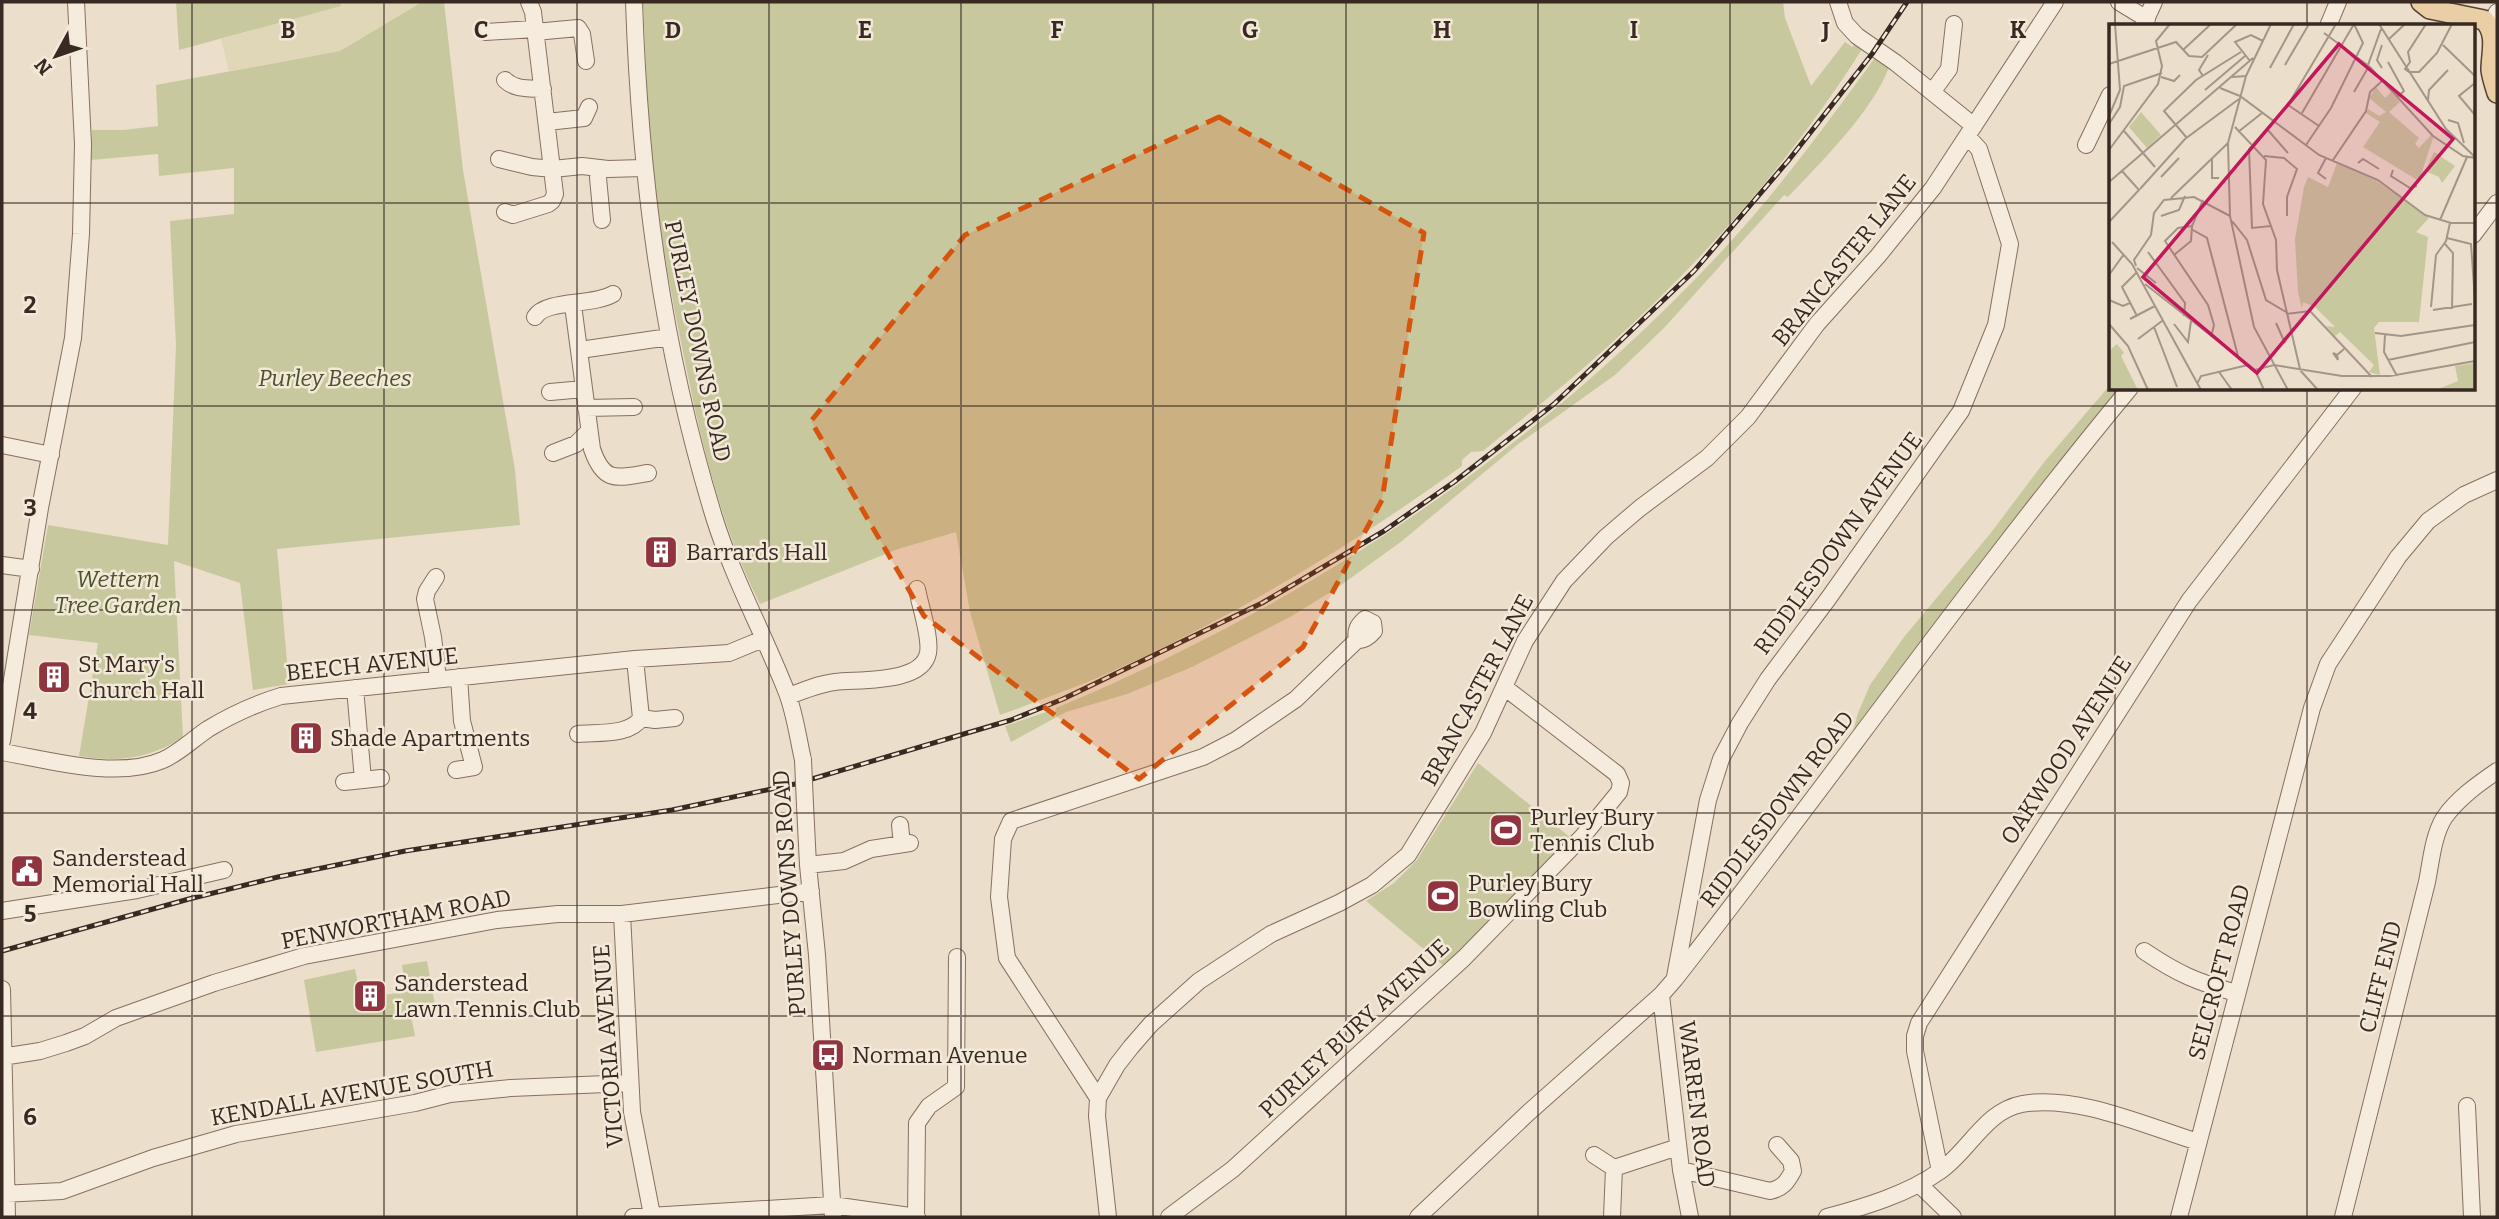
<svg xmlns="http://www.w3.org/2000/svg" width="2499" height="1219" font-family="Bitter,serif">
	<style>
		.farmland { fill: #e0d6b8 }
		.green { fill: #c8c89e }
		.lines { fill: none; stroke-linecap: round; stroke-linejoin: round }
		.minor-casing { stroke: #867060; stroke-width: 18 }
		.major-casing { stroke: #554033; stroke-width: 22 }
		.minor { stroke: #f6ecdd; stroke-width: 16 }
		.major { stroke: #eacea6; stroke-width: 19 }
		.rail-casing { stroke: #382a22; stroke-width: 5 }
		.rail { stroke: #f3e9d9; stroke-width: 2.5; stroke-dasharray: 8; stroke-linecap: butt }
		.minor-bridge-casing { stroke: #867060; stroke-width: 18; stroke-linecap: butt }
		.minor-bridge { stroke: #f6ecdd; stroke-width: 16 }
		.marked { fill: #d6540e; fill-opacity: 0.2; stroke: #d6540e; stroke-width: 5; stroke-dasharray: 14 9; stroke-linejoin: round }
		.grid { fill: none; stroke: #382a22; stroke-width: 2; stroke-opacity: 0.55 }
		.labels { text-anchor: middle; stroke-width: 5; stroke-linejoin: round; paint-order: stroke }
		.street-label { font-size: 23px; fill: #382a22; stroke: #f3e9d9 }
		.park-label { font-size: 23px; font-style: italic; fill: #4c522a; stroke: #f3e9d9 }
		.poi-label { font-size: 23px; fill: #382a22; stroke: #f3e9d9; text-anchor: start }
		.inset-road { fill: none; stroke: #a39687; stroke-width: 2 }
		.view { fill: #c2185b; fill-opacity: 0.15; stroke: #c2185b; stroke-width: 3.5 }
		.inset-edge { fill: none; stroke: #382a22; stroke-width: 3.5 }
		.grid-label { font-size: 23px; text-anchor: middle; font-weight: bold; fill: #382a22; stroke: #f3e9d9; stroke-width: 5; stroke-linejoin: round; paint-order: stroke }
	</style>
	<rect width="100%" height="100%" fill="#ebdeca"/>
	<path class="farmland" d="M 340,2 L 422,2 L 340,51 L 229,71 L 221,39 L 340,6 Z"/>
	<path class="green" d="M 176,2 L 340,2 L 341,6 L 179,50 Z
		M 422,2 L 444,2 L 463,170 L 515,470 L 520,525 L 277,549 L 289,684 L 253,690 L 240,583 L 174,561 L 183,738 C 149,758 118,763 79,756 L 98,643 L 29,635 L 48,525 L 168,545 L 176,345 L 170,221 L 234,214 L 234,168 L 159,176 L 158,154 L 91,160 L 92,130 L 123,130 L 158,126 L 156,85 L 340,51 Z
		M 643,2 L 1783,2 L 1785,18 L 1811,86 L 1845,42 L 1852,47 L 1857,42 L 1862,49 C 1793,159 1703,261 1606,348 C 1567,384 1524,417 1483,451 L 1471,452 L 1462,460 L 1462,466 C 1346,550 1222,624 1090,681 C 1060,693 1030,704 1000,715 L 970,612 L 956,532 L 898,549 L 760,604 C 723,531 703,451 687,371 C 673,304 659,235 653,167 C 647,112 646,57 643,2 Z
		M 1879,57 L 1889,67 C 1873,111 1820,163 1788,197 L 1784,195 L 1664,328 L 1615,375 L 1517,445 L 1402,541 L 1337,588 L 1290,617 L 1192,667 L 1127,694 L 1066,712 L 1011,742 L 1005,726 L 1046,712 L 1049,711 L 1051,714 L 1055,712 L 1056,708 C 1312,601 1532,454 1722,251 C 1778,191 1826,125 1874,59 Z
		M 2110,385 L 2110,388 L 2121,389 L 2048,476 L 1850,742 L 1858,713 L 1870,685 L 1904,637 L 1990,534 L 2045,461 Z
		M 1478,763 L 1571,838 L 1444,966 L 1366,901 L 1394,883 L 1417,860 Z
		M 427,961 L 436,1011 L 411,1016 L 415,1036 L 316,1052 L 304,980 L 355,969 L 361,998 L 406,992 L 402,965 Z"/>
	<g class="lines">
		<g class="minor-casing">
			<path id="minor" d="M 634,2 C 640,180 662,347 714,517 C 733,578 764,634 787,693 C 795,714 798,738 803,760
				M 1838,2 L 1845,23 L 1857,36 L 1896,63 L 1974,126
				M 2119,2 L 2147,19
				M 2143,26 L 2154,2
				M 2328,26 L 2338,2
				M 2490,26 L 2497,12
				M 485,32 L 535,29
				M 535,32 L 578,28 L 582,34 L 586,61
				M 505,80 C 515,90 530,88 543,89
				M 1933,91 L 1949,69 L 1954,24
				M 547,122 L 584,118 L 589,107
				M 2086,145 L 2110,95
				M 499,159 L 532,167 L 553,169 L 582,166 L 608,169 L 643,168
				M 599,168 L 598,178 L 602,220
				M 505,212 L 513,215 L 548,204 L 552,201 L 555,194 L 533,12 L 529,2
				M 2473,235 L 2497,203
				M 573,305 L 592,449 C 604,484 617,478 648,473
				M 535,317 C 546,299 593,306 613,294
				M 580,350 L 669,337
				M 550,392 L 584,389
				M 586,408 L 634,407
				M 2,445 L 51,455
				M 553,453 L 576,444 L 589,431
				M 2,565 L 31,569
				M 436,577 L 427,591 L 425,599 L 433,637 L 438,679
				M 789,696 C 804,690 819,684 835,682 C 859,679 922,684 928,653 C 931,637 920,606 917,589
				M 641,718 L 655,720 L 675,718
				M 578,734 C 597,732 630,736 641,718 L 635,659
				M 2,741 L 40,508 L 73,338 L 81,234 L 83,144 L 76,2
				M 2,752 C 49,760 117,780 163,760 C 179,753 193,739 208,729 C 231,715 255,704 281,696 L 635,659 L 729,653 L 763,639
				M 456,770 L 474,767 L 462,721 L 459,677
				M 363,780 L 381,778
				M 344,782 L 363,780 L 355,688
				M 805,805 L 808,865 L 817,955 L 833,1217
				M 900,825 L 902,844
				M 808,865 L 844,861 L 871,849 L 910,843
				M 2,911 L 137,890 L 224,870
				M 622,914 L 632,1112 L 652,1215
				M 2144,951 C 2178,974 2197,982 2236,993
				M 1675,977 L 1708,800 L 1721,759 L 1740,723 L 1768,679 L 1828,599 L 1961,411 L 1996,325 L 2010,244 L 1979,149 L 1968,137
				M 2,989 L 7,1217
				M 1661,995 L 1681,1170 L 1690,1217
				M 2,1057 L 40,1051 L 66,1043 L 85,1036 L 116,1018 L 214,983 L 304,956 L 497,920 L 558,914 L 622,914 L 811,891
				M 1098,1098 L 1007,958 L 999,897 L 1003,839 L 1011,821 L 1203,757 L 1236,740 L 1296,699 L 1357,640 C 1355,630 1358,625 1365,619 L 1373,623 L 1374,631 C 1369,637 1364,641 1357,640
				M 2467,1106 L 2472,1217
				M 1594,1155 L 1614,1168 L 1678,1147
				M 1681,1170 L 1770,1191 C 1783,1188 1787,1182 1793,1171 L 1791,1161 L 1777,1145
				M 1940,1171 L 1915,1051 L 1915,1036 L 1919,1023 L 2189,601 L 2353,388
				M 1919,1184 L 1953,1217
				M 2,1194 L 62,1191 L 153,1158 L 236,1134 L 415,1103 L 450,1094 L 511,1088 L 630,1083
				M 633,1217 L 832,1205 L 917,1217
				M 916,1217 L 917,1123 L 929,1106 L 956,1087 L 957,957
				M 1108,1217 L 1097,1116 L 1098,1098 L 1117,1065 L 1131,1047 L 1151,1024 L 1199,981 L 1271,934 L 1339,903 L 1372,885 L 1408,855 L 1483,733 L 1525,641 L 1564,581 L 1606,537 L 1640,508 L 1707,458 L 1748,417 L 1817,324 L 1878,256 L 1933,188 L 2055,2
				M 1169,1217 L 1233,1169 L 1464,958 L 1583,836 L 1619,792 L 1621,783 L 1617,774 L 1504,687
				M 1418,1217 L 1528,1113 L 1661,995 L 1675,979 C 1828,784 1971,580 2130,388
				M 1612,1217 L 1614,1168
				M 1827,1217 C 1864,1207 1908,1194 1940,1171 C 1969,1151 1985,1111 2022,1104 C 2076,1094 2146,1126 2198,1142
				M 2179,1217 L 2312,708 L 2328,664 L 2398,557 L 2428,521 L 2464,495 L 2497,480
				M 2343,1217 L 2427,882 C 2431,862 2433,836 2444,818 C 2457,799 2478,784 2497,771"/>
		</g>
		<g class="major-casing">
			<path id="major" d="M 2421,2 L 2430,9 L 2484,20 C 2498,34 2491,53 2491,70 C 2492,78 2495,86 2497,93"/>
		</g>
		<use href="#minor" class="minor"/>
		<use href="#major" class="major"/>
		<g class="rail-casing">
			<path id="rail" d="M 2,951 L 189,899 L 278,877 L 405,851 L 672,810 L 795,784 L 1011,720 L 1063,699 L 1262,603 L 1384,531 L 1454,482 L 1554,404 L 1694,271 L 1788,161 L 1872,54 L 1907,2"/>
		</g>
		<use href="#rail" class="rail"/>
		<g class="minor-bridge-casing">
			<path id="minor-bridge" d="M 803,760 L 805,805"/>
		</g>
		<use href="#minor-bridge" class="minor-bridge"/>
	</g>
	<path class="marked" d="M 1219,117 L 1424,233 L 1382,500 L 1303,647 L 1139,779 L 924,616 L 811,421 L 965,235 Z"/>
	<path class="grid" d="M 192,2 L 192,1217M 384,2 L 384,1217M 577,2 L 577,1217M 769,2 L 769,1217M 961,2 L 961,1217M 1153,2 L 1153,1217M 1346,2 L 1346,1217M 1538,2 L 1538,1217M 1730,2 L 1730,1217M 1922,2 L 1922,1217M 2115,2 L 2115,26M 2307,2 L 2307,26M 2,203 L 2110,203M 2473,203 L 2497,203M 2115,388 L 2115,1217M 2307,388 L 2307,1217M 2,406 L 2497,406M 2,610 L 2497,610M 2,813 L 2497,813M 2,1016 L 2497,1016"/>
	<defs>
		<g id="building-square" transform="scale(1.75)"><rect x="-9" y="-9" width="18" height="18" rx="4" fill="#90353f" stroke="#f3e9d9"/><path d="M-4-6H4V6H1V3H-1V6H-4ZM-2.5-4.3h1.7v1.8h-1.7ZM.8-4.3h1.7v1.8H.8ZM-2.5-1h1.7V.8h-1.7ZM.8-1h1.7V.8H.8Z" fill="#fff"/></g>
		<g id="stadium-square" transform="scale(1.75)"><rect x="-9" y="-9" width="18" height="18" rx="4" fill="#90353f" stroke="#f3e9d9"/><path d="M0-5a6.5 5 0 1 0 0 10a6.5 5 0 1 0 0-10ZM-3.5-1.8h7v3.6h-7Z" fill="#fff"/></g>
		<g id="civic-square" transform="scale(1.75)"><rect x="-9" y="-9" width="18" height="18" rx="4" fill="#90353f" stroke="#f3e9d9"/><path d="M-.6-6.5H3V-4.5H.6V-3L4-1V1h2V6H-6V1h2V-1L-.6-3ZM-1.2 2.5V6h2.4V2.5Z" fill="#fff"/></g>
		<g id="bus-square" transform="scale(1.75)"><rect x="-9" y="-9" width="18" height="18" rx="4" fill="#90353f" stroke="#f3e9d9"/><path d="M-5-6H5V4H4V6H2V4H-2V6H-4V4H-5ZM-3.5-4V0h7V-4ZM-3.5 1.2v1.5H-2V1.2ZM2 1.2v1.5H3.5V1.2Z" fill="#fff"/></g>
	</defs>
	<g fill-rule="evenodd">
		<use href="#building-square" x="661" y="552"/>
		<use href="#building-square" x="54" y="677"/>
		<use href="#building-square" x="306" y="738"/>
		<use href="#stadium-square" x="1506" y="830"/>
		<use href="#civic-square" x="27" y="871"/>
		<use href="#stadium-square" x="1443" y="896"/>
		<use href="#building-square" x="370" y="996"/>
		<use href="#bus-square" x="828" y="1055"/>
	</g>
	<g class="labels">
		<g class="street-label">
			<text transform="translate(1844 260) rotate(-51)" y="8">BRANCASTER LANE</text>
			<text transform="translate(698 341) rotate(78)" y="8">PURLEY DOWNS ROAD</text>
			<text transform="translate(1838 543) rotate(-54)" y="8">RIDDLESDOWN AVENUE</text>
			<text transform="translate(372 664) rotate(-6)" y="8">BEECH AVENUE</text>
			<text transform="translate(1477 690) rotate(-62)" y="8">BRANCASTER LANE</text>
			<text transform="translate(2066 750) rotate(-57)" y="8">OAKWOOD AVENUE</text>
			<text transform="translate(1777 809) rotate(-53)" y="8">RIDDLESDOWN ROAD</text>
			<text transform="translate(789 893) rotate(-94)" y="8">PURLEY DOWNS ROAD</text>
			<text transform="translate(396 919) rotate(-11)" y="8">PENWORTHAM ROAD</text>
			<text transform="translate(2219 972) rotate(-75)" y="8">SELCROFT ROAD</text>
			<text transform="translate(2380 977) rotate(-76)" y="8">CLIFF END</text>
			<text transform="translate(1354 1028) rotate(-43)" y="8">PURLEY BURY AVENUE</text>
			<text transform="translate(608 1046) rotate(-94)" y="8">VICTORIA AVENUE</text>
			<text transform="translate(352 1093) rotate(-10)" y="8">KENDALL AVENUE SOUTH</text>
			<text transform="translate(1697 1104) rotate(83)" y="8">WARREN ROAD</text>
		</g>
		<g class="park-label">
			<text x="335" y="386">Purley Beeches</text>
			<text x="118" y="587">Wettern<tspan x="118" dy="26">Tree Garden</tspan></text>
		</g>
		<g class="poi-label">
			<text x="686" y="560">Barrards Hall</text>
			<text x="78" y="672">St Mary's<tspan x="78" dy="26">Church Hall</tspan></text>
			<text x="330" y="746">Shade Apartments</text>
			<text x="1530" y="825">Purley Bury<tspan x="1530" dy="26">Tennis Club</tspan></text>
			<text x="52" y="866">Sanderstead<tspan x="52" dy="26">Memorial Hall</tspan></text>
			<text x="1468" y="891">Purley Bury<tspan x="1468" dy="26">Bowling Club</tspan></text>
			<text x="394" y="991">Sanderstead<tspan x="394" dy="26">Lawn Tennis Club</tspan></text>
			<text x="852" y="1063">Norman Avenue</text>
		</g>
	</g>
	<g transform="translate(2109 24)">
		<rect width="366" height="366" fill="#ebdeca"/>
		<path d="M 267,63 L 276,74 L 282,68 L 291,78 L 280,88 L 310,114 L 306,120 L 310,124 L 322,111 L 324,114 L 310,157 L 254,123 L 271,98 L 257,89 L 259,85 L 270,92 L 277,88 L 260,74 ZM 32,88 L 52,111 L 38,124 L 20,103 ZM 325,128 L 346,142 L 333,159 L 330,153 L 316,147 ZM 228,139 L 268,157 L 320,194 L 307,208 L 319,213 L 310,298 L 270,298 L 265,304 L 271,351 L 260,348 L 265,341 L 231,308 L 226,312 L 217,302 L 226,303 L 206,283 L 194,278 L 193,285 L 189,268 L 186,215 L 195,163 L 199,153 L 219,163 ZM 8,320 L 15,329 L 12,332 L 29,366 L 0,366 L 0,327 ZM 366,339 L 366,366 L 327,366 L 349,357 L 346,342 Z" fill="#c8c89e"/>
		<path class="inset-road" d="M 270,0 L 337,105 L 366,133M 317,0 L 299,28 L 301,38 L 296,45 L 300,48 L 310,48 L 328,29 L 343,0M 215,9 L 261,43 L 324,112 L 354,132 L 366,134M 279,16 L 296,0M 334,21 L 366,52M 74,26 L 102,0M 141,37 L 126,18 L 142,11 L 154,17M 279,38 L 295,67 L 288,73M 0,40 L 67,18 L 80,32 L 93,33 L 128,0M 176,41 L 200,0M 259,41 L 272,5M 161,44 L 185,0M 273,44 L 268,36 L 273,21M 94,52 L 90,46 L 99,31M 137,52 L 119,119 L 121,192 L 145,303 L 179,366M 52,53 L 65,57 L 71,51M 123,53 L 137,52 L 162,0M 366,59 L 350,72 L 366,91M 111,64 L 131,72 L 210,131 L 269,156 L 316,191 L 342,199 L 366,199M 96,66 L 136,32M 245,68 L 260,42M 319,76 L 320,66 L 339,46M 179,81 L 210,102M 193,89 L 245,0M 0,92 L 11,66 L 6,0M 339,96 L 349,99 L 355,119M 0,100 L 11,83 L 15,62 L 53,49M 126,103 L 157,136 L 154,180 L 167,216 L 168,246 L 191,345M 158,105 L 179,129M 15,107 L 46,143M 129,108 L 153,89M 78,114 L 55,87 L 87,56 L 132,28M 197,121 L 222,84 L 254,19 L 245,0M 0,126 L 49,60 L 53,42 L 47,17 L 61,0M 155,132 L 175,134 L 188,145 L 178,173 L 178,192M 103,134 L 103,154 L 110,154M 224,136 L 257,87 L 261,68 L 274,56M 249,139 L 254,135 L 270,145M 284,146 L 282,152 L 301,164 L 308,162M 52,153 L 70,134M 217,155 L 209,149 L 217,134M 0,158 L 144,34M 31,165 L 76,115 L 130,75M 62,174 L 119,119M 52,192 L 70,186 L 76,172M 331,196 L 358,133M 123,197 L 138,216 L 157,276 L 177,288M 0,198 L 30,166 L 13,147M 83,202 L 69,204 L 56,217 L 99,281 L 105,301 L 102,313M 162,202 L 143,204 L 140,125 L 179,81 L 227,0M 82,205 L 98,214 L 129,332M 338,214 L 362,220 L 366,276M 3,218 L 23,240 L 92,366M 336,220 L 344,229 L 343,285M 39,228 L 76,279 L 75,292M 65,231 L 82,217 L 83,202 L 94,176M 27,242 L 25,236 L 42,211 L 45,189 L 55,176 L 85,173 L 121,192M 28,244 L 47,259M 27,249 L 13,263 L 28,292M 0,251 L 15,230M 36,260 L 146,346 L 165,341 L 233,352 L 281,352 L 366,337M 0,276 L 14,282 L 21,279M 322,283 L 327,231 L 337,217 L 341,199M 324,286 L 363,280M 177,290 L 201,287 L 263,353M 21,295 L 46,282M 167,299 L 176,319M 0,300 L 19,322 L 39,366M 65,300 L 79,318 L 82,297M 45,303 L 68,363M 266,309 L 292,312 L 366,301M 276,311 L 275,328 L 288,352M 29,315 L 53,297M 228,331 L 229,336 L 224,329 L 228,331 L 235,325M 279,336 L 366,318M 190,345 L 209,366M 146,346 L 155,366M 110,348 L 123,366M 88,360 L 92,352 L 139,341"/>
		<path class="view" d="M 230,20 L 344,115 L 148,349 L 34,253 Z"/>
		<rect width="366" height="366" class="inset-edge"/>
	</g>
	<g class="grid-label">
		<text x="288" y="38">B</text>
		<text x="481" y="38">C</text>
		<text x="673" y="38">D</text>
		<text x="865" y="38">E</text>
		<text x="1057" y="38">F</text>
		<text x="1250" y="38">G</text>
		<text x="1442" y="38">H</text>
		<text x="1634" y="38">I</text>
		<text x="1826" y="38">J</text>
		<text x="2018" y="38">K</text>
		<text x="30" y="313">2</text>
		<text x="30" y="516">3</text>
		<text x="30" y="719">4</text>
		<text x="30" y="922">5</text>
		<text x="30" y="1125">6</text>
	</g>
	<rect width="2499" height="1219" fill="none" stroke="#382a22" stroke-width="7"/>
	<g transform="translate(56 56) rotate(230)" stroke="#f3e9d9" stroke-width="5" paint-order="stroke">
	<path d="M0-5L12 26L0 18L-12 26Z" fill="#382a22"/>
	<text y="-10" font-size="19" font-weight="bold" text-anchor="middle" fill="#382a22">N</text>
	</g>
</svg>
